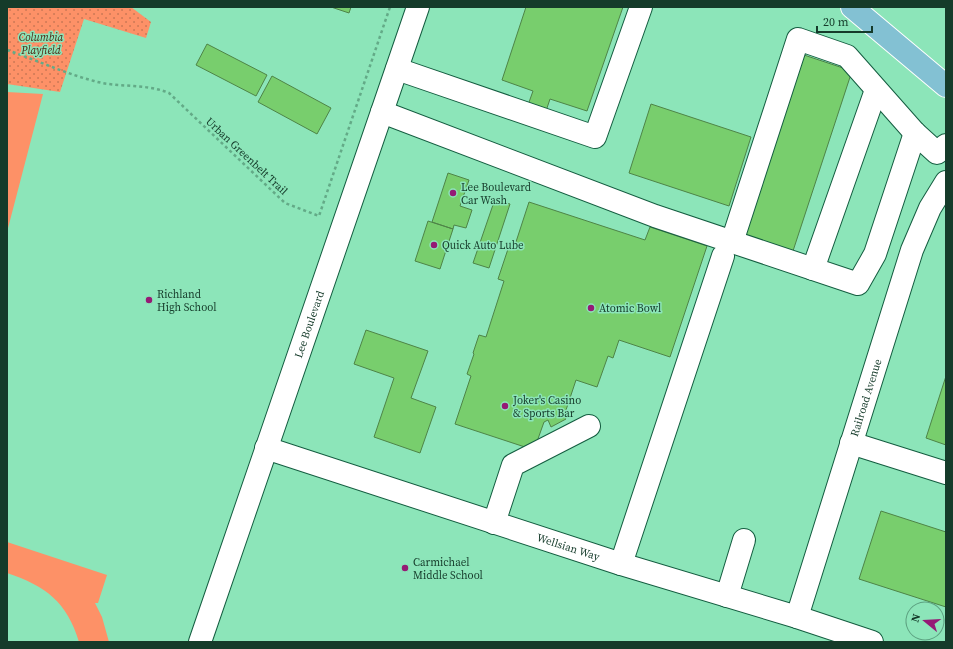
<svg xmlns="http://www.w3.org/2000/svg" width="953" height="649" font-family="'Source Serif 4',serif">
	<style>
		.grass { fill: url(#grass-dots) }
		.pitch { fill: #fd9167 }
		.building { fill: #78ce6d; stroke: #4e8447 }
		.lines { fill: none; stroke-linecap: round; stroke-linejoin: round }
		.minor-casing { stroke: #145d40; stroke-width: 24 }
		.major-casing { stroke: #fff; stroke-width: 24 }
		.path { stroke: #63aa87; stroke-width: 2.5; stroke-dasharray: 3 3; stroke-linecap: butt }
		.minor { stroke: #fff; stroke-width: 22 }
		.major { stroke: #83c1d3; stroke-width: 22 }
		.poi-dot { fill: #951a75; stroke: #8ce5b9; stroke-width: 1.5 }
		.labels { text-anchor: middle; stroke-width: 3; stroke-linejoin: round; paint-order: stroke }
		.park-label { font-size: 11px; font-style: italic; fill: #4d1f0d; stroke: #8ce5b9 }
		.street-label { font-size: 11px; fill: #153b2a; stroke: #8ce5b9 }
		.poi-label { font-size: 11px; fill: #153b2a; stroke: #8ce5b9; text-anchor: start }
	</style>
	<defs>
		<pattern id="grass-dots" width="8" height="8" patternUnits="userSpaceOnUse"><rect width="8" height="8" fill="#fd9167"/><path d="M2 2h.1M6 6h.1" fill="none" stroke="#cc7855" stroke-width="1.8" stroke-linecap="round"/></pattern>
	</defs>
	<rect width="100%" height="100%" fill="#8ce5b9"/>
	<path class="grass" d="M 7,7 L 131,7 L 151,22 L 146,38 L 84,19 L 60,92 L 7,84 Z"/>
	<path class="pitch" d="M 7,92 L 43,94 L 7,232 Z
		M 7,542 L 107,575 L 98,603 L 95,603 L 102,617 L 109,642 L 79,642 C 67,602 46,586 7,573 Z"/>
	<path class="building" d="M 331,7 L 351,7 L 349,13 Z
		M 526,7 L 623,7 L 587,111 L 550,99 L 546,111 L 528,105 L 533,91 L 502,80 Z
		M 207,44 L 267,75 L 256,96 L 196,65 Z
		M 804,55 L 852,71 L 792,254 L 743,238 Z
		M 272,76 L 331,108 L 317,134 L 258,102 Z
		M 651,104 L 751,137 L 729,206 L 629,173 Z
		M 448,173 L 469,180 L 460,206 L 472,210 L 466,228 L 454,225 L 453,229 L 432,222 Z
		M 495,199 L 510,204 L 489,268 L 473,263 Z
		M 529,202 L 645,240 L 650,227 L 707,246 L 670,357 L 619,340 L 613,358 L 608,356 L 597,387 L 576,380 L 564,416 L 566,419 L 551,427 L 548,420 L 544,422 L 534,450 L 455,424 L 471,376 L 467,374 L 474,354 L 473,353 L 479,335 L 486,337 L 504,281 L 498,279 L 509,246 L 514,248 Z
		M 428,221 L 453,229 L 440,269 L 415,261 Z
		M 366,330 L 428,351 L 411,398 L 436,407 L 420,453 L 374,437 L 394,378 L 354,364 Z
		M 946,376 L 946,445 L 926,438 Z
		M 881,511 L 946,532 L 946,607 L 859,579 Z"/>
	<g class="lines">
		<g class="minor-casing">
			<g id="minor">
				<path d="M 397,69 L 595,137 L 641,7"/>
				<path d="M 382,112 L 655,216 L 858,284 L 875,254 L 915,133"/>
				<path d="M 732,242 L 798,39 L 847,56 L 915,133 L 937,153 L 946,145"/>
				<path d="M 813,269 L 876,90"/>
				<path d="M 851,443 L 946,473"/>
				<path id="s1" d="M 266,448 L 621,564 L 797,617 L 872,642"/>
				<path d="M 494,523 L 513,465 L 589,426"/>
				<path d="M 621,564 L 723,256"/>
				<path d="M 727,596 L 744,540"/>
				<path id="s2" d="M 797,617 L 912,250 L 930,208 L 946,182"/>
				<path id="s3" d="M 200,642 L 418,7"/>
			</g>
		</g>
		<g class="major-casing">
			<path id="major" d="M 852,7 L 946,86"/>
		</g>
		<path class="path" d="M 7,50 C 36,60 64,73 94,81 C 118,88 145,83 169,93 L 285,203 L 319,216 L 390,7"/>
		<use href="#minor" class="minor"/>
		<use href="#major" class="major"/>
	</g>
	<g class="poi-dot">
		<circle cx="453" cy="193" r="4"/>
		<circle cx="434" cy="245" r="4"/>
		<circle cx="149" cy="300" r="4"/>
		<circle cx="591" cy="308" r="4"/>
		<circle cx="505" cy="406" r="4"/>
		<circle cx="405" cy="568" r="4"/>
	</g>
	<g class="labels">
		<g class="park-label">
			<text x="41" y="41">Columbia<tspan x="41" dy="13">Playfield</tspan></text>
		</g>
		<g class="street-label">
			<text transform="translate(247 156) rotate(43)" y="4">Urban Greenbelt Trail</text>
			<text dy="4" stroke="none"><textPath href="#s3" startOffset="336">Lee Boulevard</textPath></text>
			<text dy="4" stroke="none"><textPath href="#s2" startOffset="230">Railroad Avenue</textPath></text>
			<text dy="4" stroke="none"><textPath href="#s1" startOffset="318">Wellsian Way</textPath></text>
		</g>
		<g class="poi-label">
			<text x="461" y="191">Lee Boulevard<tspan x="461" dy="13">Car Wash</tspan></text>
			<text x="442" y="249">Quick Auto Lube</text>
			<text x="157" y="298">Richland<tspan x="157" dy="13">High School</tspan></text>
			<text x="599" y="312">Atomic Bowl</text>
			<text x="513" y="404">Joker's Casino<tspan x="513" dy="13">&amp; Sports Bar</tspan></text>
			<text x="413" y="566">Carmichael<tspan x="413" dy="13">Middle School</tspan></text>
		</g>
	</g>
	<rect width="953" height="649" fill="none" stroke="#153b2a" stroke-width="16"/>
	<g transform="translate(925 621) rotate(288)"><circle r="19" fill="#8ce5b9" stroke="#5ca180"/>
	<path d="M0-3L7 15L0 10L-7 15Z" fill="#951a75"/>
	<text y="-6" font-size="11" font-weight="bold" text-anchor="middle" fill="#153b2a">N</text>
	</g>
	<path d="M817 26v6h55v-6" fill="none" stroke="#153b2a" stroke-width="2"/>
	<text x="823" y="26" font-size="12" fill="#153b2a" stroke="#8ce5b9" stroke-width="3" paint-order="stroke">20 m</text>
</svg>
